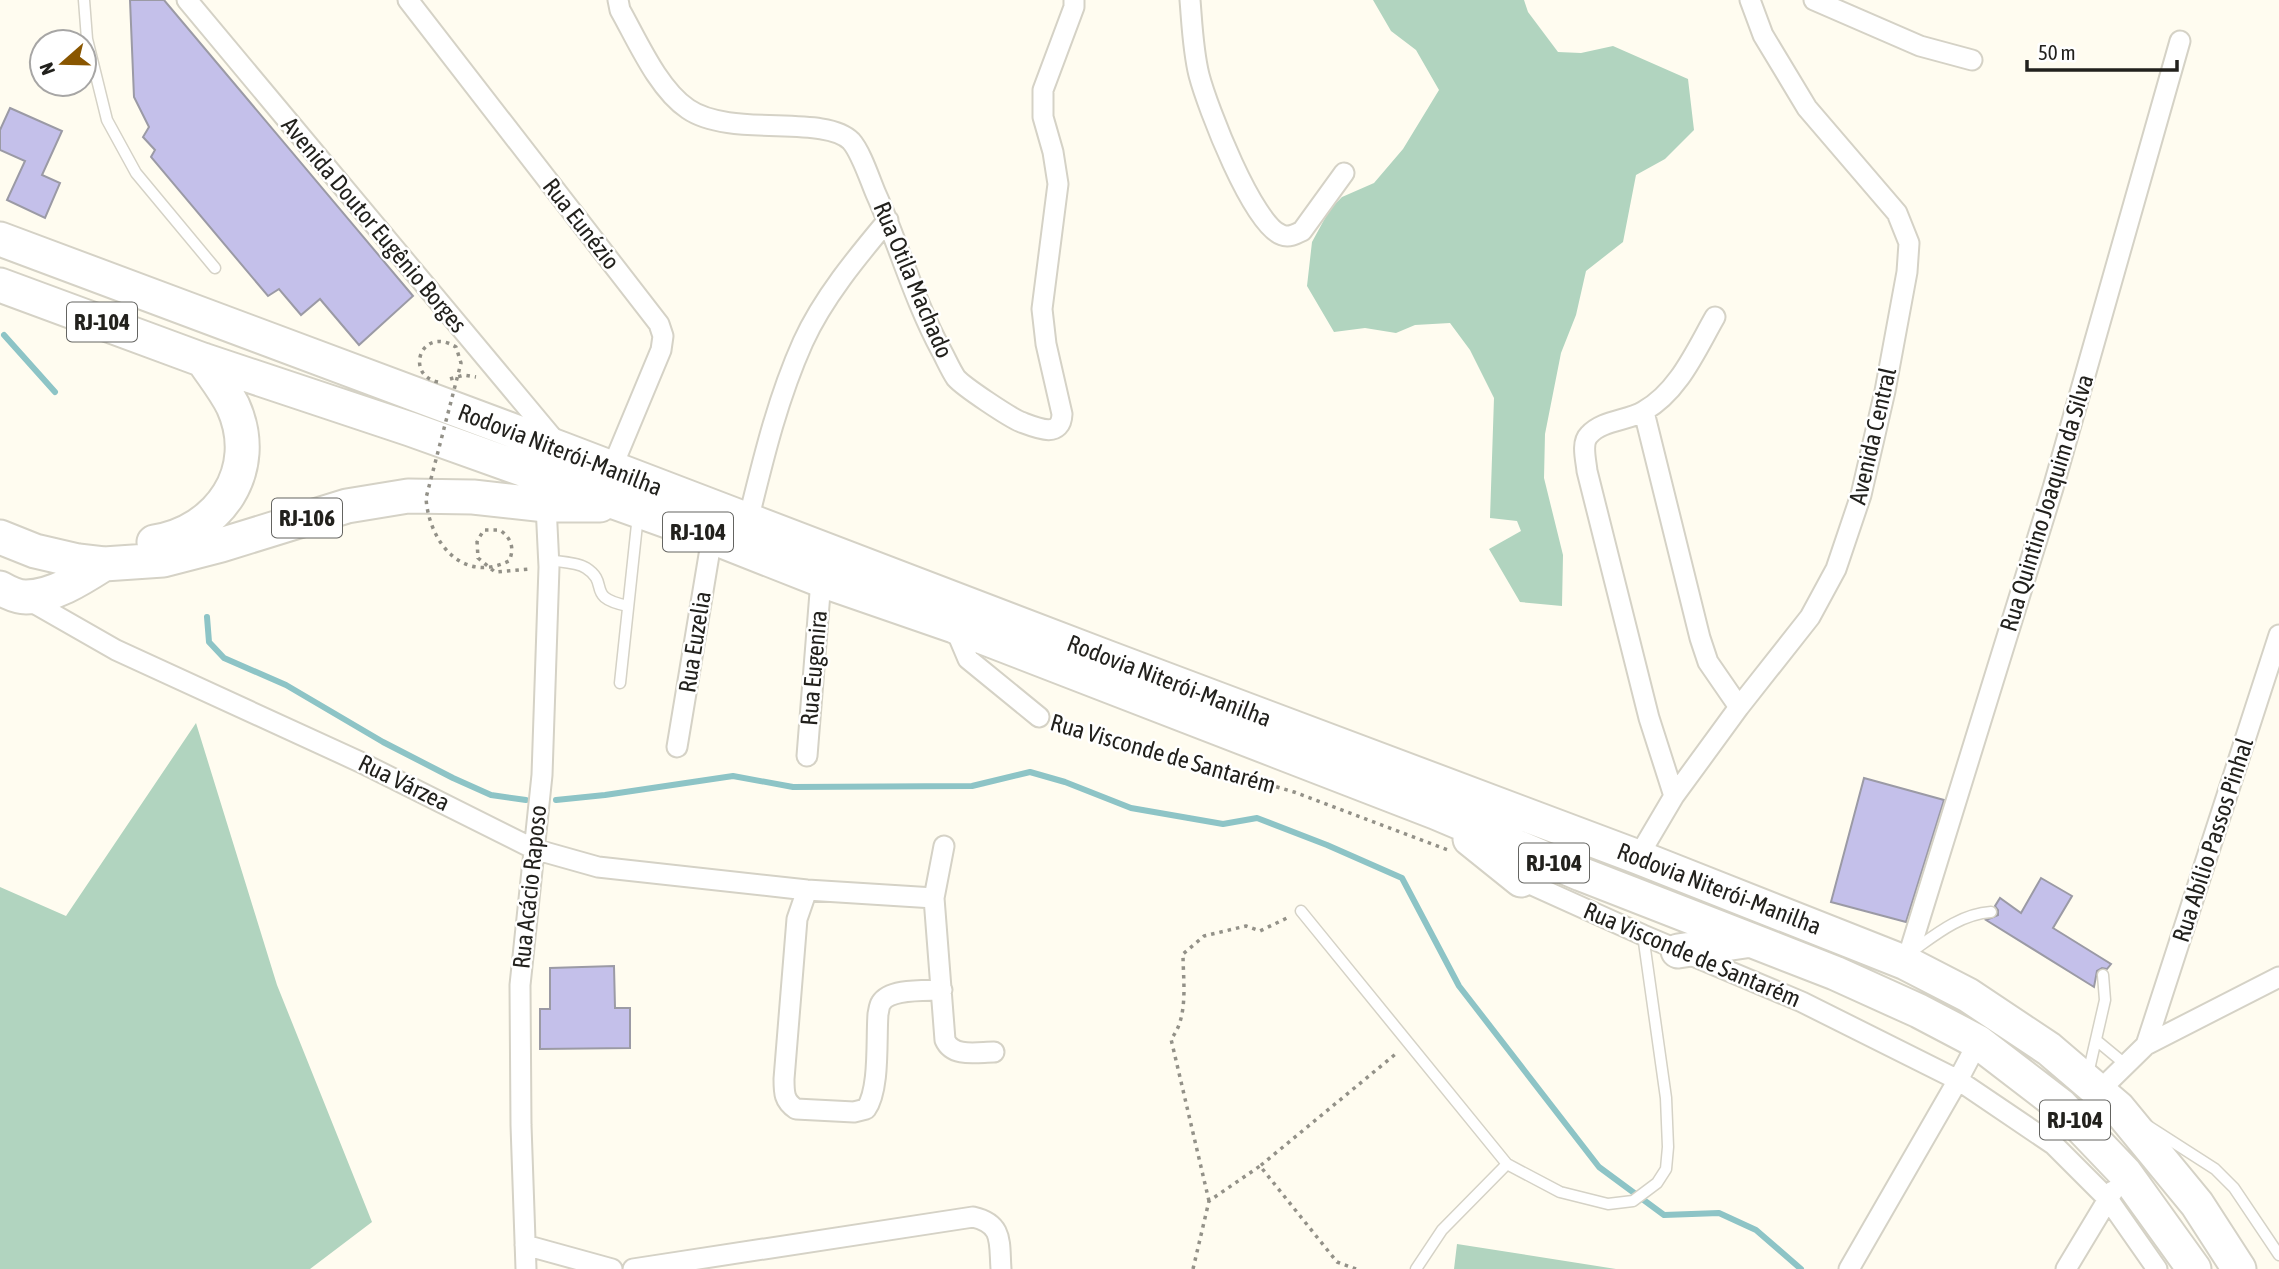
<svg xmlns="http://www.w3.org/2000/svg" width="2279" height="1269" font-family="'Asap Condensed',sans-serif">
	<style>
		.green { fill: #b1d4bf }
		.lines { fill: none; stroke-linecap: round; stroke-linejoin: round }
		.stream { stroke: #8dc4c6; stroke-width: 6 }
		.building { fill: #c4c0ea; stroke: #9b9aa5; stroke-width: 2 }
		.lane-casing { stroke: #d5d2c6; stroke-width: 13 }
		.street-casing { stroke: #d5d2c6; stroke-width: 23 }
		.highway-casing { stroke: #d5d2c6; stroke-width: 37 }
		.path { stroke: #939188; stroke-width: 3.5; stroke-dasharray: 3.5 5; stroke-linecap: butt }
		.lane { stroke: #fff; stroke-width: 10 }
		.street { stroke: #fff; stroke-width: 19 }
		.highway { stroke: #fff; stroke-width: 33 }
		.path-bridge { stroke: #939188; stroke-width: 3.5; stroke-dasharray: 3.5 5; stroke-linecap: butt }
		.labels { text-anchor: middle; stroke-width: 5; stroke-linejoin: round; paint-order: stroke }
		.shield { fill: #fff; stroke: #646461; stroke-width: 2 }
		.shield-label { font-size: 23px; font-weight: bold; fill: #22211d }
		.street-label { font-size: 24px; fill: #22211d; stroke: #fff }
	</style>
	<rect width="100%" height="100%" fill="#fffcf0"/>
	<path class="green" d="M 1373,0 L 1524,0 L 1528,12 L 1558,52 L 1581,53 L 1613,46 L 1688,79 L 1694,130 L 1665,159 L 1636,175 L 1623,242 L 1586,271 L 1576,315 L 1561,353 L 1545,434 L 1544,478 L 1563,555 L 1562,606 L 1520,602 L 1489,549 L 1521,531 L 1517,521 L 1490,518 L 1494,398 L 1470,350 L 1450,323 L 1415,325 L 1396,333 L 1365,328 L 1334,332 L 1307,286 L 1312,242 L 1330,209 L 1342,197 L 1374,183 L 1403,149 L 1439,90 L 1416,50 L 1391,31 Z
		M 196,723 L 277,985 L 372,1222 L 310,1269 L 0,1269 L 0,887 L 66,916 Z
		M 1457,1244 L 1616,1269 L 1454,1269 Z"/>
	<g class="lines">
		<path class="stream" d="M 4,335 L 55,392
			M 207,617 L 209,642 L 224,658 L 286,685 L 383,742 L 453,778 L 491,795 L 526,800
			M 556,800 L 605,795 L 733,776 L 793,787 L 972,786 L 1030,772 L 1065,782 L 1131,808 L 1223,824 L 1257,818 L 1327,845 L 1402,878 L 1459,986 L 1599,1167 L 1664,1215 L 1719,1213 L 1756,1230 L 1801,1269"/>
	</g>
	<path class="building" d="M 130,0 L 164,0 L 413,296 L 359,345 L 320,299 L 301,315 L 279,289 L 268,296 L 151,157 L 155,150 L 143,137 L 149,127 L 134,97 Z
		M 10,108 L 62,131 L 42,175 L 60,183 L 45,218 L 7,200 L 25,161 L 0,150 L 0,130 Z
		M 1864,778 L 1944,800 L 1906,922 L 1831,902 Z
		M 2041,878 L 2072,896 L 2053,928 L 2111,964 L 2107,969 L 2102,968 L 2097,971 L 2094,987 L 1986,920 L 1998,915 L 1998,910 L 1995,906 L 2000,898 L 2021,913 Z
		M 614,966 L 615,1008 L 630,1008 L 630,1048 L 540,1049 L 540,1009 L 550,1009 L 550,968 Z"/>
	<g class="lines">
		<g class="lane-casing">
			<path id="lane" d="M 84,0 L 87,39 L 107,120 L 136,173 L 215,268
				M 548,560 C 559,562 577,562 586,568 C 611,584 584,597 628,606
				M 620,683 L 638,515
				M 1301,911 L 1507,1164 L 1560,1192 L 1608,1204 L 1633,1201 L 1657,1183 L 1666,1169 L 1668,1147 L 1666,1098 L 1643,935
				M 1911,952 C 1935,935 1960,914 1991,912
				M 2096,1040 L 2125,1064
				M 2088,1074 L 2105,1000 L 2103,975
				M 2148,1126 L 2215,1169 L 2234,1188 L 2279,1255
				M 1416,1269 L 1442,1230 L 1507,1164"/>
		</g>
		<g class="street-casing">
			<path id="street" d="M 187,0 L 557,443
				M 408,0 L 659,324 L 663,336 L 661,350 L 611,470
				M 618,0 L 620,10 C 637,40 658,89 688,109 C 730,138 825,114 851,141 C 861,152 870,180 876,194 C 899,245 914,300 941,350 C 946,359 950,369 956,378 C 964,387 1009,417 1021,422 C 1037,428 1061,439 1062,414 L 1046,344 L 1042,309 L 1058,184 L 1053,152 L 1043,117 L 1043,90 L 1074,7 L 1074,0
				M 1190,0 C 1192,24 1193,51 1199,75 C 1207,106 1253,226 1282,235 C 1289,238 1296,234 1302,231 L 1344,173
				M 1814,0 L 1920,46 L 1972,60
				M 1644,412 L 1700,638 L 1708,662 L 1739,707
				M 748,521 C 763,460 777,400 803,342 C 823,298 857,257 888,220
				M 25,598 L 116,650 L 360,762 L 534,849 L 598,867 L 807,890 L 934,898
				M 954,626 L 968,659 L 1039,717
				M 677,747 L 712,537
				M 807,756 L 821,580
				M 1674,796 L 1649,718 L 1587,471 C 1586,460 1581,443 1589,435 C 1602,420 1628,421 1644,411 C 1679,391 1696,350 1715,317
				M 944,846 L 934,898 L 945,1040 C 953,1058 978,1052 994,1052
				M 1638,857 L 1674,796 L 1739,707 L 1810,617 L 1836,569 L 1861,495 L 1885,391 L 1907,272 L 1909,243 L 1897,213 L 1807,108 L 1763,35 L 1750,0
				M 1521,880 L 1643,935 L 1802,1002 L 1958,1080 L 2054,1145 L 2108,1199 L 2157,1269
				M 807,890 L 797,919 L 784,1079 C 784,1093 784,1101 796,1109 L 854,1112 L 866,1109 C 880,1089 876,1039 878,1014 C 879,1010 879,1006 881,1003 C 890,988 926,991 942,990
				M 1906,963 L 2053,488 L 2180,41
				M 2146,1045 L 2279,635
				M 2099,1091 L 2146,1045 L 2279,977
				M 525,1245 L 612,1269
				M 526,1269 L 521,1125 L 520,985 L 542,775 L 549,567 L 546,505
				M 633,1269 L 973,1217 C 1004,1224 999,1243 1001,1269
				M 1849,1269 L 1958,1080 L 1978,1042
				M 2066,1269 L 2113,1191"/>
		</g>
		<g class="highway-casing">
			<path id="highway" d="M 0,239 L 562,449 L 1106,657 L 1638,857 L 1906,963 L 1968,995 L 2049,1049 L 2118,1108 L 2197,1204 L 2239,1269
				M 0,285 L 203,360 L 410,429 L 712,537 L 821,580 L 954,626 L 1435,812 L 1581,874 L 1835,973 L 1919,1011 L 1978,1042 L 2060,1105 L 2125,1173 L 2194,1269
				M 0,537 L 35,551 L 78,561 L 104,564 L 163,560 L 221,545 L 347,506 L 408,496 L 473,497 L 546,505 L 600,505
				M 154,542 C 219,532 262,470 233,406 C 225,390 213,375 203,360
				M 0,588 C 7,592 18,597 26,597 C 53,597 82,578 104,564
				M 1470,839 L 1521,880
				M 1678,951 L 1745,941"/>
		</g>
		<path class="path" d="M 450,379 L 464,375 L 476,377
			M 477,541 L 478,558 L 495,572 L 529,569
			M 1056,722 L 1294,792 L 1448,850
			M 1209,1201 L 1171,1039 C 1189,1017 1183,981 1183,954 L 1204,936 L 1246,926 L 1260,931 L 1289,917
			M 1193,1269 L 1209,1201 L 1260,1166
			M 1356,1269 L 1337,1262 L 1260,1166 L 1398,1052"/>
		<use href="#lane" class="lane"/>
		<use href="#street" class="street"/>
		<use href="#highway" class="highway"/>
		<path class="path-bridge" d="M 438,382 C 404,375 421,325 456,347 L 461,363 L 426,498 C 429,542 462,584 509,561 C 515,548 511,538 500,530 L 484,530 L 477,541"/>
	</g>
	<g class="labels">
		<g class="shield">
			<rect x="67" y="302.5" width="70" height="39" rx="5"/>
			<rect x="272" y="498.5" width="70" height="39" rx="5"/>
			<rect x="663" y="512.5" width="70" height="39" rx="5"/>
			<rect x="1519" y="843.5" width="70" height="39" rx="5"/>
			<rect x="2040" y="1100.5" width="70" height="39" rx="5"/>
		</g>
		<g class="shield-label">
			<text x="102" y="330">RJ-104</text>
			<text x="307" y="526">RJ-106</text>
			<text x="698" y="540">RJ-104</text>
			<text x="1554" y="871">RJ-104</text>
			<text x="2075" y="1128">RJ-104</text>
		</g>
		<g class="street-label">
			<text transform="translate(581 224) rotate(52)" y="8">Rua Eunézio</text>
			<text transform="translate(374 225) rotate(50)" y="8">Avenida Doutor Eugênio Borges</text>
			<text transform="translate(913 280) rotate(67)" y="8">Rua Otila Machado</text>
			<text transform="translate(1873 436) rotate(-77)" y="8">Avenida Central</text>
			<text transform="translate(560 450) rotate(21)" y="8">Rodovia Niterói-Manilha</text>
			<text transform="translate(2047 503) rotate(-73)" y="8">Rua Quintino Joaquim da Silva</text>
			<text transform="translate(695 642) rotate(-81)" y="8">Rua Euzelia</text>
			<text transform="translate(814 668) rotate(-85)" y="8">Rua Eugenira</text>
			<text transform="translate(1169 681) rotate(21)" y="8">Rodovia Niterói-Manilha</text>
			<text transform="translate(1163 754) rotate(16)" y="8">Rua Visconde de Santarém</text>
			<text transform="translate(404 783) rotate(26)" y="8">Rua Várzea</text>
			<text transform="translate(2213 840) rotate(-72)" y="8">Rua Abílio Passos Pinhal</text>
			<text transform="translate(530 887) rotate(-84)" y="8">Rua Acácio Raposo</text>
			<text transform="translate(1719 889) rotate(21)" y="8">Rodovia Niterói-Manilha</text>
			<text transform="translate(1692 955) rotate(23)" y="8">Rua Visconde de Santarém</text>
		</g>
	</g>
	<g transform="translate(63 63) rotate(250)"><circle r="33" fill="#ffffff" stroke="#a7a6a5" stroke-width="2"/>
	<path d="M0-5L12 26L0 18L-12 26Z" fill="#895600"/>
	<text y="-10" font-size="19" font-weight="bold" text-anchor="middle" fill="#22211d">N</text>
	</g>
	<path d="M2027 60v10h150v-10" fill="none" stroke="#22211d" stroke-width="3.5"/>
	<text x="2038" y="60" font-size="21" fill="#22211d" stroke="#ffffff" stroke-width="5" paint-order="stroke">50 m</text>
</svg>
